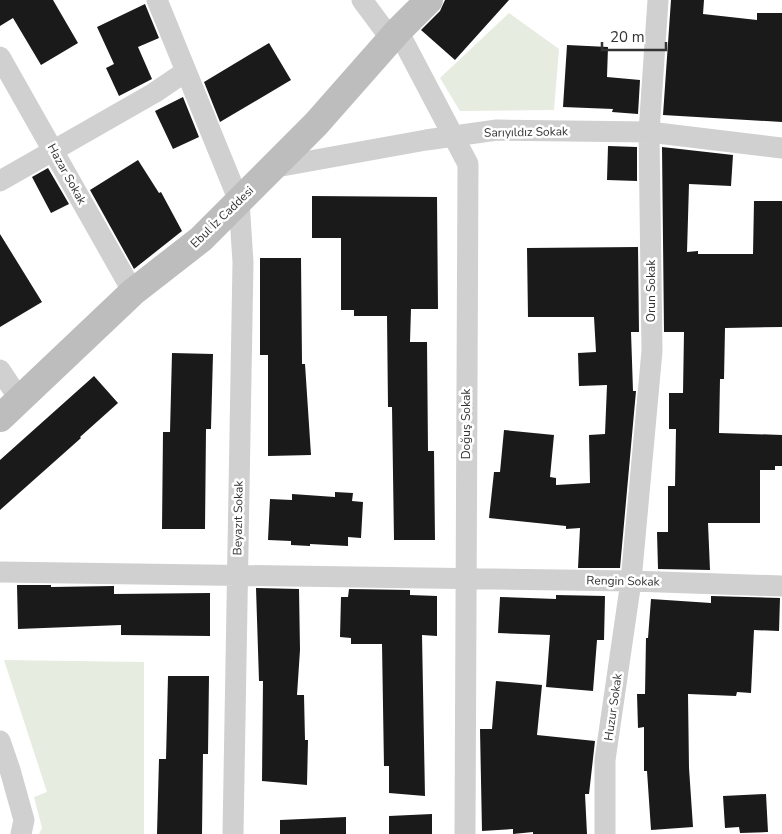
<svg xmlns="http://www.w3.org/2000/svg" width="782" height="834" font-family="'Nunito Sans',sans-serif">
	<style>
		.green { fill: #e6ecdf }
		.building { fill: #1a1a1a }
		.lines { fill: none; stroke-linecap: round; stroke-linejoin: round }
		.street { stroke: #d0d0d0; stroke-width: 21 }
		.secondary { stroke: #bdbdbd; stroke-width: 28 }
		.labels { text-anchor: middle; stroke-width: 5; stroke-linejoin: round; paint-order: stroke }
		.street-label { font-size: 12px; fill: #333; stroke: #fff }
	</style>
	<rect width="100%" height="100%" fill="#fff"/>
	<path class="green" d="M 509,13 L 559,49 L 554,110 L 460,111 L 440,78 Z
		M 4,660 L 144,662 L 144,834 L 39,834 L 42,828 L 34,797 L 47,792 Z"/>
	<path class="building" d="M 0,0 L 53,0 L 78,43 L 41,65 L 13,18 L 0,26 Z
		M 445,0 L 509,0 L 455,60 L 421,30 L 440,11 Z
		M 671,0 L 704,0 L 703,14 L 757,20 L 757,13 L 782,13 L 782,122 L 663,115 Z
		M 145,4 L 159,38 L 138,47 L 152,79 L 119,96 L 106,68 L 114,64 L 97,27 Z
		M 269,43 L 291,80 L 220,122 L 204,82 Z
		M 567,45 L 608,47 L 607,77 L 640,80 L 638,114 L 612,112 L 613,109 L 563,107 Z
		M 183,97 L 199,137 L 173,149 L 155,111 Z
		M 608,146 L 637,147 L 637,181 L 607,180 Z
		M 662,147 L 733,155 L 731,186 L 689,184 L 687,252 L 698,251 L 698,254 L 753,254 L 754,201 L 782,201 L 782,327 L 725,328 L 724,379 L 720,379 L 719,433 L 782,435 L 782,466 L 775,466 L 775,470 L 760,470 L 760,523 L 708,523 L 710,570 L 658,569 L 657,532 L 668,532 L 668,486 L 675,486 L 676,429 L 669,429 L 669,393 L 683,393 L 684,332 L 664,332 Z
		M 138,160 L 159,193 L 161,192 L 182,231 L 134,269 L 90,190 Z
		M 48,168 L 69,204 L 51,213 L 32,177 Z
		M 312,196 L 437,197 L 438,309 L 411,309 L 410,342 L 427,342 L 428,451 L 434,451 L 435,540 L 394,540 L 392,407 L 388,407 L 387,316 L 354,316 L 354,310 L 341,310 L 341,238 L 312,238 Z
		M 0,234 L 42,302 L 0,327 Z
		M 638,247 L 639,332 L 631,332 L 633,391 L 636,391 L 620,568 L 578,568 L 580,528 L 566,529 L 566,526 L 489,518 L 494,472 L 500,472 L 504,430 L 554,435 L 550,477 L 556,478 L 556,485 L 590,483 L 589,435 L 605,434 L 607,385 L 579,386 L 578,353 L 596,352 L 594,317 L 528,317 L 527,248 Z
		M 260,258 L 301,258 L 302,364 L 305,364 L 311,455 L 268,456 L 268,355 L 260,355 Z
		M 172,353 L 213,354 L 211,429 L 206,429 L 205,529 L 162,529 L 163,432 L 170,432 Z
		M 94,376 L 118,403 L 80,437 L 81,438 L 0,510 L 0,460 Z
		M 335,492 L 353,493 L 352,501 L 363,502 L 361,538 L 348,537 L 348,546 L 310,544 L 310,546 L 291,545 L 291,541 L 268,540 L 270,499 L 292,500 L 292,494 L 335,497 Z
		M 17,585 L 51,585 L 51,587 L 114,586 L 114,594 L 210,593 L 210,636 L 121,635 L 121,625 L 18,629 Z
		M 256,588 L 299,589 L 300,650 L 297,695 L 304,695 L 305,740 L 308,740 L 307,785 L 262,781 L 263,681 L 259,681 Z
		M 349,589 L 410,590 L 410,595 L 437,596 L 437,636 L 422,635 L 425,796 L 389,793 L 389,766 L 384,766 L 382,644 L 351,644 L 351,638 L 340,637 L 341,597 L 348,597 Z
		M 556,595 L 605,596 L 604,640 L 597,640 L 593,691 L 546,687 L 550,635 L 498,633 L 500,597 L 556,599 Z
		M 711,596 L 780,598 L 779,631 L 754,630 L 751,693 L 737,692 L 736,696 L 688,694 L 689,768 L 693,827 L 651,830 L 647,771 L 644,771 L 644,727 L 638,728 L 637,694 L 645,694 L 646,638 L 648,638 L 651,599 L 711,603 Z
		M 168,676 L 209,676 L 208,754 L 203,754 L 202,834 L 157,834 L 159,759 L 166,759 Z
		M 496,681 L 542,685 L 537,735 L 595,741 L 589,794 L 585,794 L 587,834 L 533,834 L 533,832 L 513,834 L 513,829 L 482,831 L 480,729 L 492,729 Z
		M 766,794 L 768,832 L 740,833 L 739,827 L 725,828 L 723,796 Z
		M 432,814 L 432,834 L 389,834 L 389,816 Z
		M 346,817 L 346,834 L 280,834 L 280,820 Z"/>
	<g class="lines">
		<path class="street" d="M 157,0 L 239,201 L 243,262 L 233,834
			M 362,0 L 391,39
			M 398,31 L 468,164 L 465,834
			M 0,57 L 133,292
			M 271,168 L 426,140 L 497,130 L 649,132 L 782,148
			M 0,181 L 154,93 L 185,72
			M 0,370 L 20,400
			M 0,572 L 631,581 L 782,586
			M 0,741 L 10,770 L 24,820 L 21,834
			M 605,834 L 605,760 L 631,581 L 652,351 L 649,132 L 658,0"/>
		<path class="secondary" d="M 0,418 L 133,292 L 201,239 L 316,124 L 398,31 L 429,0"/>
	</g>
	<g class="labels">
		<g class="street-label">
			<text transform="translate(526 132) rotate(-1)" y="4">Sarıyıldız Sokak</text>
			<text transform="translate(67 174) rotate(61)" y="4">Hazar Sokak</text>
			<text transform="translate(222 217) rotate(-44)" y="4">Ebul İz Caddesi</text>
			<text transform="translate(651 291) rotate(-90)" y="4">Orun Sokak</text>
			<text transform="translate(466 424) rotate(-90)" y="4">Doğuş Sokak</text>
			<text transform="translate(238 518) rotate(-89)" y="4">Beyazıt Sokak</text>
			<text transform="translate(623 581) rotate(1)" y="4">Rengin Sokak</text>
			<text transform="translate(613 707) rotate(-82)" y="4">Huzur Sokak</text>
		</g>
	</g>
	<path d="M602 42v8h64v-8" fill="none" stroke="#333333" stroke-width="2.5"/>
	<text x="610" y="42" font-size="15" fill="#333333" stroke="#ffffff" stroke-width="4" paint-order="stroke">20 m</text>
</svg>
